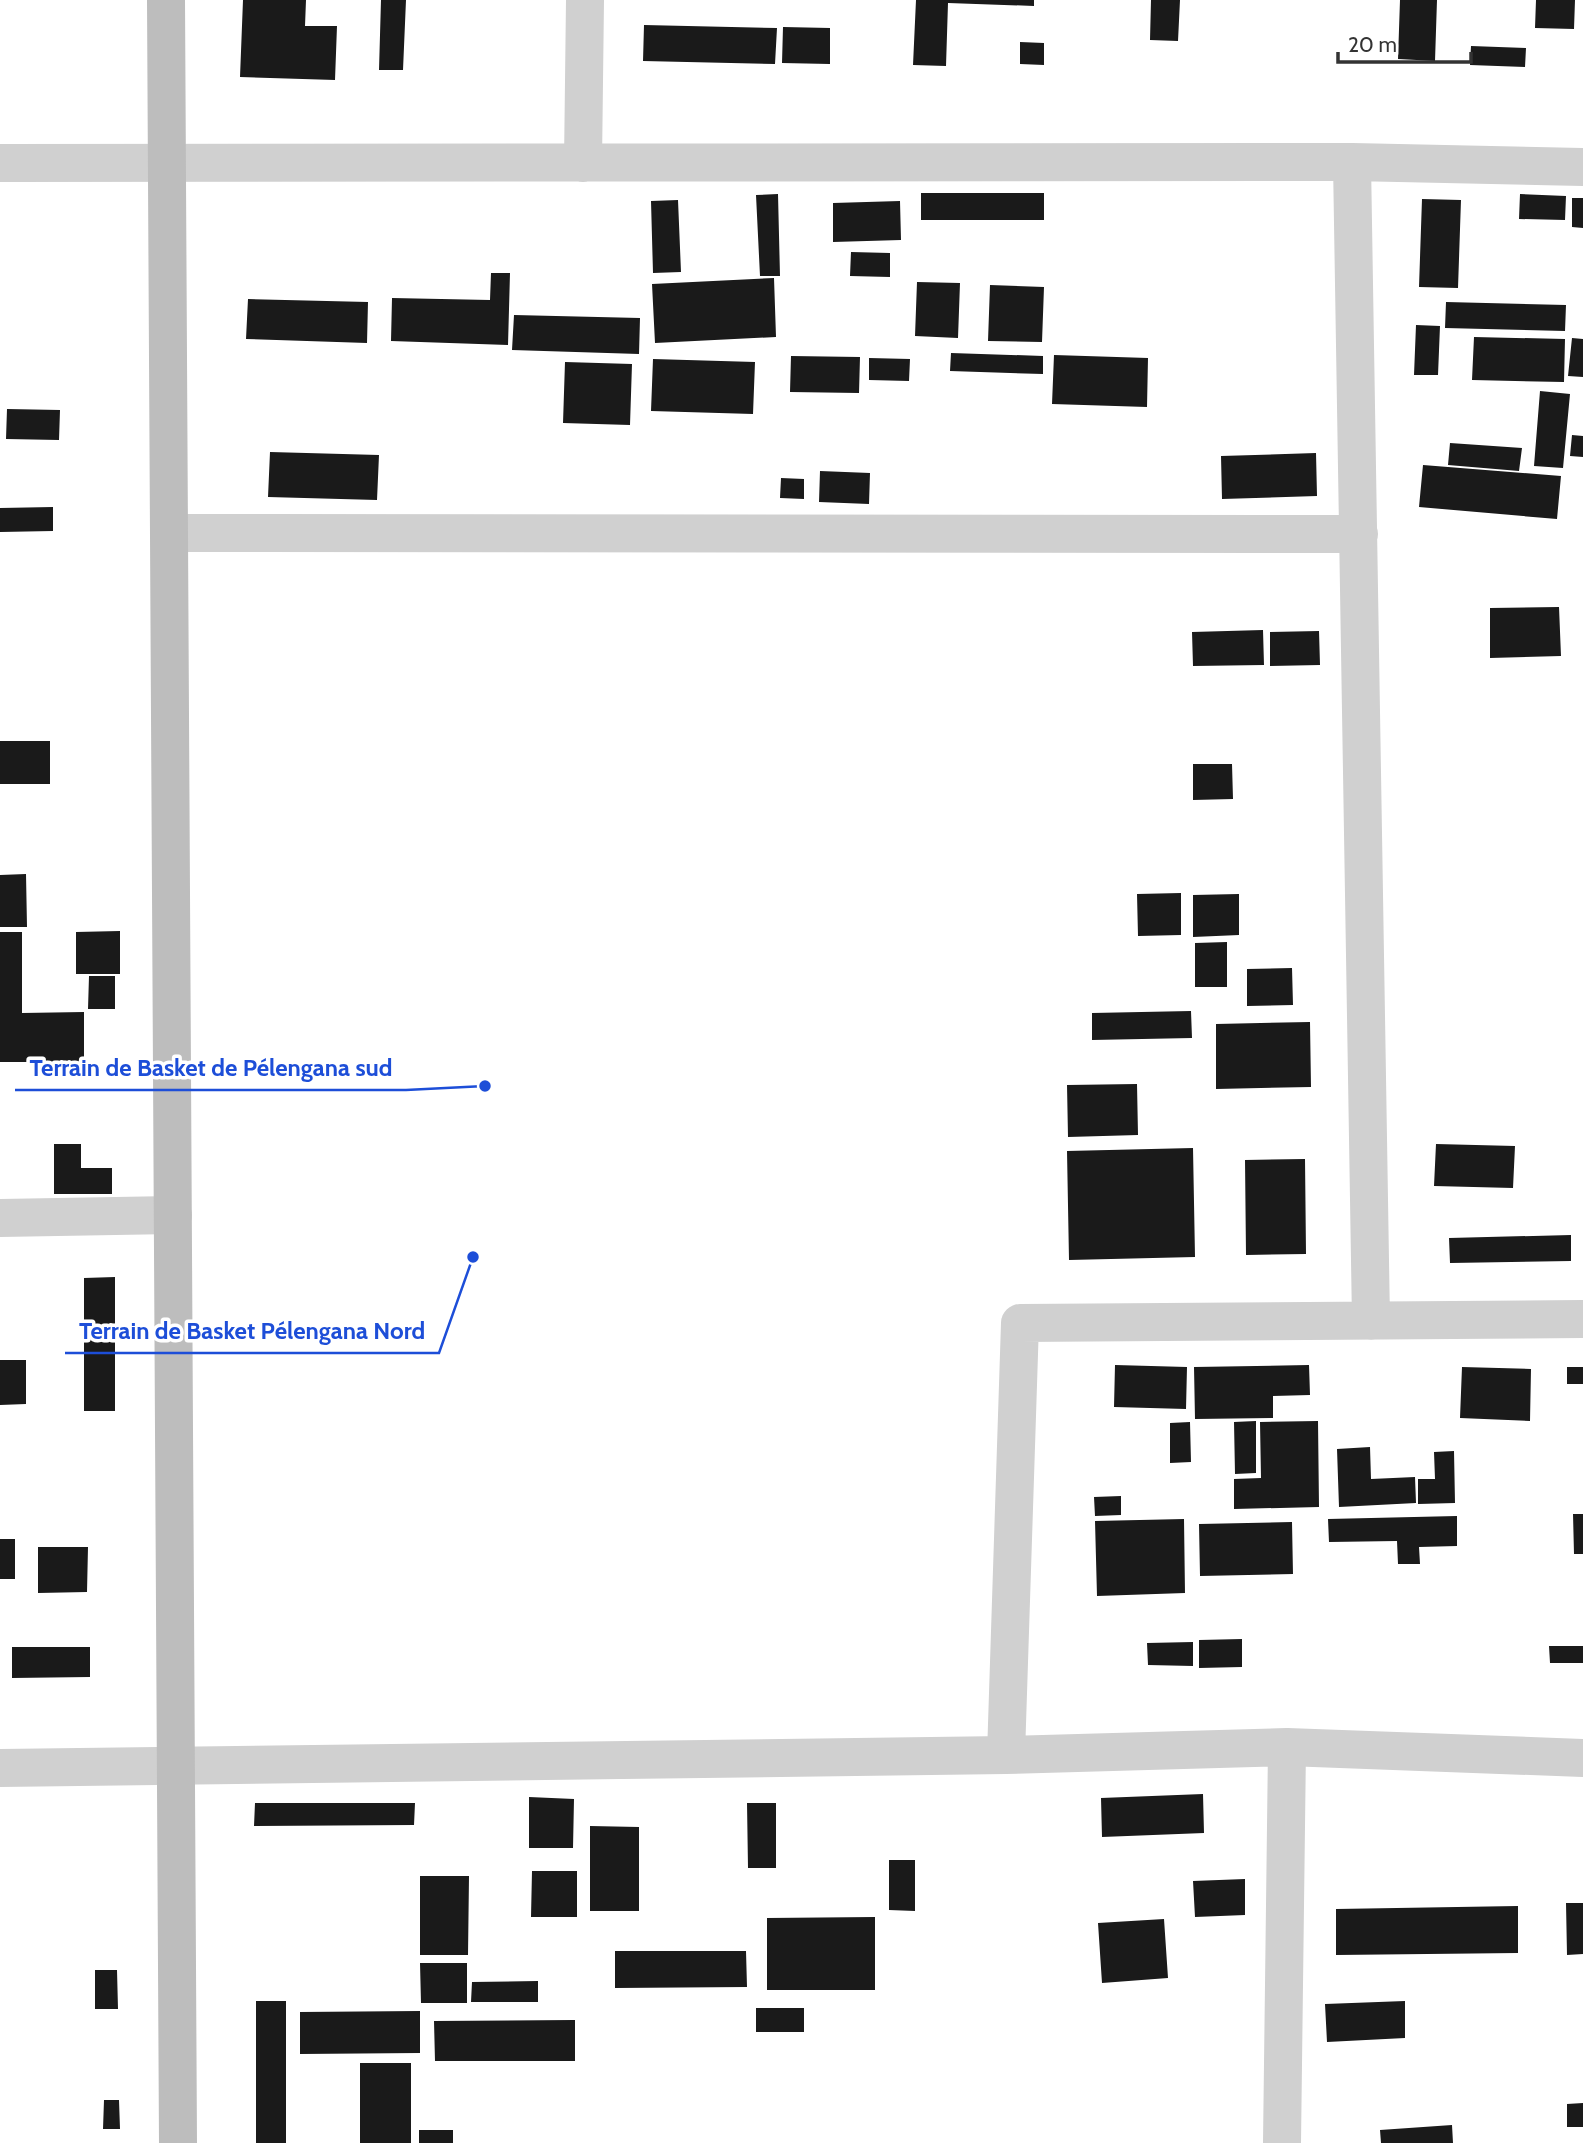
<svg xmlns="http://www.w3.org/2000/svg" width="1583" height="2143" font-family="Cabin,sans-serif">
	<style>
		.building { fill: #1a1a1a }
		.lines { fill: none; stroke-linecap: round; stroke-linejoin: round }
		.street { stroke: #d0d0d0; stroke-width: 38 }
		.secondary { stroke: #bdbdbd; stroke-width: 38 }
		.leader { fill: none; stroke: #1d4ed8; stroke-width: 2.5 }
		.callout-dot { fill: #1d4ed8; stroke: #fff; stroke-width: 2.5 }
		.callout-label { font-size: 24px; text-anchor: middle; font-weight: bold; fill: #1d4ed8; stroke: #fff; stroke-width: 7; stroke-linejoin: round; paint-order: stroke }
	</style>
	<rect width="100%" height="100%" fill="#fff"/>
	<path class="building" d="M 243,0 L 306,0 L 305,26 L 337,26 L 335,80 L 240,77 Z
		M 381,0 L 406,0 L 403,70 L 379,70 Z
		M 916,0 L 1034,0 L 1034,6 L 948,3 L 946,66 L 913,65 Z
		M 1151,0 L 1180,0 L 1178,41 L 1150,40 Z
		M 1400,0 L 1437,0 L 1435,61 L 1398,59 Z
		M 1536,0 L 1575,0 L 1574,29 L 1535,28 Z
		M 644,25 L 777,28 L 775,64 L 643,61 Z
		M 783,27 L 830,28 L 830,64 L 782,63 Z
		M 1020,42 L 1044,43 L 1044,65 L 1020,64 Z
		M 1471,46 L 1526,48 L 1525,67 L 1470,65 Z
		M 921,193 L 1044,193 L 1044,220 L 921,220 Z
		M 778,194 L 780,276 L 760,276 L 756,195 Z
		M 1520,194 L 1566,196 L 1565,220 L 1519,219 Z
		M 1572,198 L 1583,198 L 1583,228 L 1572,227 Z
		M 1422,199 L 1461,200 L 1458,288 L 1419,287 Z
		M 678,200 L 681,272 L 653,273 L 651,201 Z
		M 900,201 L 901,240 L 833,242 L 833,203 Z
		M 851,252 L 890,253 L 890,277 L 850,276 Z
		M 491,273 L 510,273 L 508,345 L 391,341 L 392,298 L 490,300 Z
		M 774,278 L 776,337 L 655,343 L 652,284 Z
		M 917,282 L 960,283 L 958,338 L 915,336 Z
		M 990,285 L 1044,287 L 1042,342 L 988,341 Z
		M 248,299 L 368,302 L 367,343 L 246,339 Z
		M 1446,302 L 1566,305 L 1565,331 L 1445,328 Z
		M 514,315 L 640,318 L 639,354 L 512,350 Z
		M 1416,325 L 1440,326 L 1438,375 L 1414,375 Z
		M 1474,337 L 1565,339 L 1564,382 L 1472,380 Z
		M 1572,338 L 1583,339 L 1583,377 L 1568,376 Z
		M 951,353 L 1043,356 L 1043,374 L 950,371 Z
		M 1054,355 L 1148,358 L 1147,407 L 1052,404 Z
		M 791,356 L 860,357 L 859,393 L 790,392 Z
		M 869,358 L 910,359 L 909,381 L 869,380 Z
		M 653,359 L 755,362 L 753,414 L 651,411 Z
		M 565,362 L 632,364 L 630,425 L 563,423 Z
		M 1540,391 L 1570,394 L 1563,468 L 1534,466 Z
		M 7,409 L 60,410 L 59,440 L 6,439 Z
		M 1572,435 L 1583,436 L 1583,457 L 1570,456 Z
		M 1450,443 L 1522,448 L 1519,471 L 1448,465 Z
		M 270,452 L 379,455 L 377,500 L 268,497 Z
		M 1316,453 L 1317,496 L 1222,499 L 1221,456 Z
		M 1423,465 L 1561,476 L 1557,519 L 1419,507 Z
		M 820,471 L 870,473 L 869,504 L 819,502 Z
		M 781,478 L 804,479 L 804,499 L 780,498 Z
		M 53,507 L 53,531 L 0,532 L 0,508 Z
		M 1559,607 L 1561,656 L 1490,658 L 1490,608 Z
		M 1263,630 L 1264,665 L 1193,666 L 1192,632 Z
		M 1319,631 L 1320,665 L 1270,666 L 1270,632 Z
		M 0,741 L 50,741 L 50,784 L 0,784 Z
		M 1193,764 L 1232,764 L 1233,799 L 1193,800 Z
		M 26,874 L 27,927 L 0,927 L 0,875 Z
		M 1181,893 L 1181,935 L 1138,936 L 1137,894 Z
		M 1239,894 L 1239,935 L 1193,937 L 1193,895 Z
		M 120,931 L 120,974 L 76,974 L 76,932 Z
		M 0,932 L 22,932 L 22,1013 L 84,1012 L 84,1062 L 0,1062 Z
		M 1227,942 L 1227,987 L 1195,987 L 1195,943 Z
		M 1292,968 L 1293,1005 L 1247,1006 L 1247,969 Z
		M 89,976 L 115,976 L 115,1009 L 88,1009 Z
		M 1191,1011 L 1192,1038 L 1092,1040 L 1092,1013 Z
		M 1310,1022 L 1311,1087 L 1216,1089 L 1216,1024 Z
		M 1137,1084 L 1138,1135 L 1068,1137 L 1067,1085 Z
		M 54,1144 L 81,1144 L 81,1168 L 112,1168 L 112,1194 L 54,1194 Z
		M 1436,1144 L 1515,1146 L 1513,1188 L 1434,1186 Z
		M 1193,1148 L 1195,1257 L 1069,1260 L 1067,1151 Z
		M 1305,1159 L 1306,1254 L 1246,1255 L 1245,1160 Z
		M 1571,1235 L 1571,1261 L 1450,1263 L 1449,1238 Z
		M 115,1277 L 115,1411 L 84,1411 L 84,1278 Z
		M 0,1360 L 26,1360 L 26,1404 L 0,1405 Z
		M 1115,1365 L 1187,1367 L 1186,1409 L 1114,1407 Z
		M 1309,1365 L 1310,1395 L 1273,1396 L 1273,1418 L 1195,1419 L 1194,1367 Z
		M 1462,1367 L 1531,1369 L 1530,1421 L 1460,1418 Z
		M 1567,1367 L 1583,1367 L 1583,1384 L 1567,1384 Z
		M 1256,1421 L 1256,1473 L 1235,1474 L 1234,1422 Z
		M 1318,1421 L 1319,1507 L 1234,1509 L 1234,1479 L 1261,1478 L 1260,1422 Z
		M 1190,1422 L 1191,1462 L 1170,1463 L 1170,1423 Z
		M 1370,1447 L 1371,1479 L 1415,1477 L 1416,1503 L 1339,1507 L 1337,1449 Z
		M 1454,1451 L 1455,1503 L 1418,1504 L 1418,1479 L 1435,1479 L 1434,1452 Z
		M 1121,1496 L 1121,1515 L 1095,1516 L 1094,1497 Z
		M 1573,1514 L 1583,1514 L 1583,1554 L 1574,1554 Z
		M 1457,1516 L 1457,1546 L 1419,1547 L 1420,1564 L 1398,1564 L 1397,1541 L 1329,1542 L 1328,1519 Z
		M 1184,1519 L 1185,1593 L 1097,1596 L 1095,1521 Z
		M 1292,1522 L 1293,1574 L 1200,1576 L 1199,1524 Z
		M 0,1539 L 15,1539 L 15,1579 L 0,1579 Z
		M 38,1547 L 88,1547 L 87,1592 L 38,1593 Z
		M 1242,1639 L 1242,1667 L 1199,1668 L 1199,1640 Z
		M 1193,1642 L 1193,1666 L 1148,1665 L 1147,1643 Z
		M 1549,1646 L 1583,1646 L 1583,1663 L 1550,1663 Z
		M 12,1647 L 90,1647 L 90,1677 L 12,1678 Z
		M 1203,1794 L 1204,1833 L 1102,1837 L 1101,1798 Z
		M 529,1797 L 574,1799 L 573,1848 L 529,1848 Z
		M 255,1803 L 415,1803 L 414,1825 L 254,1826 Z
		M 747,1803 L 776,1803 L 776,1868 L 748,1868 Z
		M 590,1826 L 639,1827 L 639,1911 L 590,1911 Z
		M 889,1860 L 915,1860 L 915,1911 L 889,1910 Z
		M 532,1871 L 577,1871 L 577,1917 L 531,1917 Z
		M 420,1876 L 469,1876 L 468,1955 L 420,1955 Z
		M 1245,1879 L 1245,1915 L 1195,1917 L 1193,1881 Z
		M 1566,1903 L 1583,1903 L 1583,1954 L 1567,1955 Z
		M 1518,1906 L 1518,1953 L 1336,1955 L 1336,1909 Z
		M 875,1917 L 875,1990 L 767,1990 L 767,1918 Z
		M 1164,1919 L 1168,1978 L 1102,1983 L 1098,1923 Z
		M 615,1951 L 746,1951 L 747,1987 L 615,1988 Z
		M 420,1963 L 467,1963 L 467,2003 L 421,2003 Z
		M 95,1970 L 117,1970 L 118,2009 L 95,2009 Z
		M 538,1981 L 538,2002 L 471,2002 L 472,1982 Z
		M 256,2001 L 286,2001 L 286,2143 L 256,2143 Z
		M 1405,2001 L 1405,2038 L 1327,2042 L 1325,2004 Z
		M 756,2008 L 804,2008 L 804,2032 L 756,2032 Z
		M 420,2011 L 420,2053 L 300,2054 L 300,2012 Z
		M 575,2020 L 575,2061 L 435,2061 L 434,2021 Z
		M 360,2063 L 411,2063 L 411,2143 L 360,2143 Z
		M 104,2100 L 119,2100 L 120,2129 L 103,2129 Z
		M 1583,2103 L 1583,2127 L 1567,2127 L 1567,2104 Z
		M 1452,2125 L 1453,2143 L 1381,2143 L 1380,2130 Z
		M 419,2130 L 453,2130 L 453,2143 L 419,2143 Z"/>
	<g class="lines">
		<path class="street" d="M 1352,162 L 1371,1321
			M 0,163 L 1352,162 L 1583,167
			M 583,163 L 585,0
			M 170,533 L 1359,534
			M 0,1218 L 173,1215
			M 1006,1755 L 1020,1323 L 1583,1319
			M 0,1768 L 1006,1755 L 1287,1747 L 1583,1758
			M 1282,2143 L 1287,1747"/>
		<path class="secondary" d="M 166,0 L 178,2143"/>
	</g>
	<path class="leader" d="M485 1086L406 1090H15M473 1257L439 1353H65"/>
	<g class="callout-dot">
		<circle cx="485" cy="1086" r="7"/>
		<circle cx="473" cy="1257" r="7"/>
	</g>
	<g class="callout-label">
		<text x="211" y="1076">Terrain de Basket de Pélengana sud</text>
		<text x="252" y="1339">Terrain de Basket Pélengana Nord</text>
	</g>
	<path d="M1338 52v10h133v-10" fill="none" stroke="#333333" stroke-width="3.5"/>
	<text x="1348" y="52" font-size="21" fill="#333333" stroke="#ffffff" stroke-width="5" paint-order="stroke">20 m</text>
</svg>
